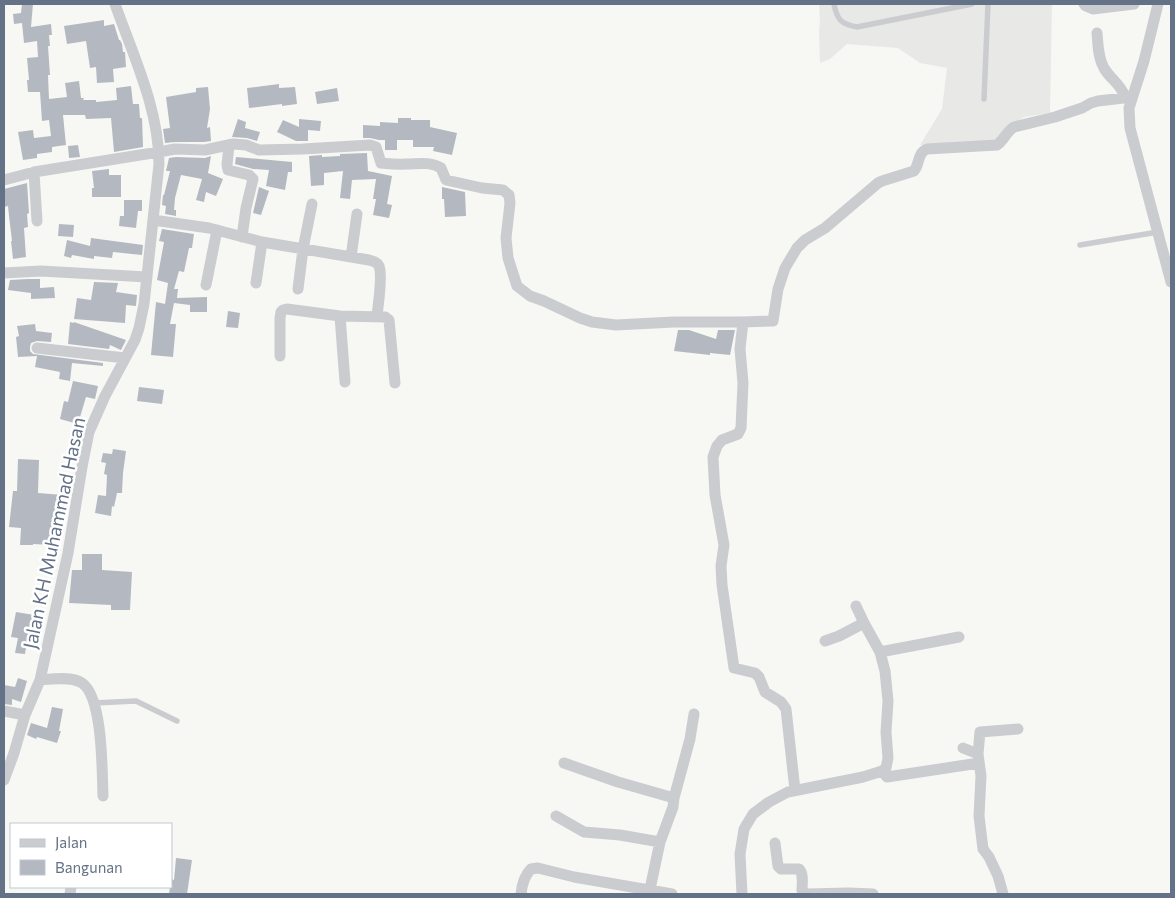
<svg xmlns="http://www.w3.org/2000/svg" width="1175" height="898" font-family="Commissioner,sans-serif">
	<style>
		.built { fill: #e8e8e7 }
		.building { fill: #b4b9c1 }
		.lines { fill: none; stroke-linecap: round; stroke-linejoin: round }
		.service { stroke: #caccd0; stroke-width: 5.5 }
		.minor { stroke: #caccd0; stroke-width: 11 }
		.labels { text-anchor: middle; stroke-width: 5; stroke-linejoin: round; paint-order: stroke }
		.street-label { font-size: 19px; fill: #647288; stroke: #fff }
	</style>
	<rect width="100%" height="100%" fill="#f7f8f4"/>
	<path class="built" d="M 819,4 L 1052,4 L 1050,113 L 1024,117 L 1008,127 L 997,140 L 920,145 L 942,109 L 947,68 L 920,63 L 898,48 L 847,44 L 830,59 L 820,63 L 819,32 L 820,21 Z"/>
	<path class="building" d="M 22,4 L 33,4 L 31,27 L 51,24 L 52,35 L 49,35 L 50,46 L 48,46 L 50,75 L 48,75 L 49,99 L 67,97 L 65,83 L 79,81 L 81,98 L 84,98 L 83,100 L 96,100 L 96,102 L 117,100 L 116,88 L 131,86 L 133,104 L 139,104 L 140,118 L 142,118 L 143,147 L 114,152 L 111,118 L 86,119 L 85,115 L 63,115 L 66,145 L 52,147 L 52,152 L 37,154 L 37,158 L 23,160 L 18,132 L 33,130 L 34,138 L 51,136 L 49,120 L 42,121 L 40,92 L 28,92 L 27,80 L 29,80 L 27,58 L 38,57 L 37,41 L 24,43 L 22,23 L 14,24 L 13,14 L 21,13 Z
		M 104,20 L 104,26 L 114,24 L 119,40 L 120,40 L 122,44 L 123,52 L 125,52 L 126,67 L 113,69 L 114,82 L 97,83 L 96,67 L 90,68 L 86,41 L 67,44 L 64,26 Z
		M 279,84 L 279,88 L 295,87 L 297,104 L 282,106 L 282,104 L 249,108 L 247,88 Z
		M 208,87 L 210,109 L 207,128 L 210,127 L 211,141 L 204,142 L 175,142 L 165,143 L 163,129 L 170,128 L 166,97 L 196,92 L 196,88 Z
		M 337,88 L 339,101 L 317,104 L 315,92 Z
		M 398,118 L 411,118 L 411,120 L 430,120 L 430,127 L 457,133 L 452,155 L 433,151 L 434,147 L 413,147 L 413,140 L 397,140 L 397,150 L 385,150 L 385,140 L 379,140 L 370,138 L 363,138 L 363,125 L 380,126 L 380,122 L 398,123 Z
		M 238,119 L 246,122 L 245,128 L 260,132 L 257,141 L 247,138 L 232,137 Z
		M 299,119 L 321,121 L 320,131 L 308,130 L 308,141 L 296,141 L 277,132 L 283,120 L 299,127 Z
		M 78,145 L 80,157 L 69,158 L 68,146 Z
		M 367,153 L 368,171 L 392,176 L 387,204 L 392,205 L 389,218 L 373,215 L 376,199 L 373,199 L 376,179 L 352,180 L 350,199 L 340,198 L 343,171 L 324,173 L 324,185 L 311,186 L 309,156 L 322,155 L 322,157 L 340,156 L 340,154 Z
		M 211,156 L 208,173 L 223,179 L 216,196 L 206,192 L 204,202 L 196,200 L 202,179 L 181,175 L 175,198 L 174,210 L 176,210 L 176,216 L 165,214 L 166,206 L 162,205 L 163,195 L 164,195 L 170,171 L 166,171 L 169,158 L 176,157 L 205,158 Z
		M 236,157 L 292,162 L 292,172 L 288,172 L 285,190 L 266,186 L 269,170 L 253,169 L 235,164 Z
		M 109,169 L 109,175 L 121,175 L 121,197 L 92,197 L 92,188 L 94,188 L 92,171 Z
		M 27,183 L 29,213 L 27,214 L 28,227 L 24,228 L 26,257 L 13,259 L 11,241 L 12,241 L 9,216 L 8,206 L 4,207 L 4,189 Z
		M 259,187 L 269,191 L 261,215 L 253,213 Z
		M 442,187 L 465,192 L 466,216 L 445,217 L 444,199 L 442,199 Z
		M 124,200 L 142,200 L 142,211 L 138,211 L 136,228 L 119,226 L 120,216 L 124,216 Z
		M 59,224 L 74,225 L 73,237 L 58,236 Z
		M 162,229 L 194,234 L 192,248 L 189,248 L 184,272 L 179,271 L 174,289 L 178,289 L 177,298 L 207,297 L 207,312 L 190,312 L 190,305 L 174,303 L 170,324 L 176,324 L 173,357 L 151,355 L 156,302 L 165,304 L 168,283 L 157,280 L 164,242 L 159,241 Z
		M 91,238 L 143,245 L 142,255 L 113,252 L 112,258 L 94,256 L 94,259 L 72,255 L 71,258 L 64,256 L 67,240 L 90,246 Z
		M 28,279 L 40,279 L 40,288 L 54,287 L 55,298 L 31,299 L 31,293 L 8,290 L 10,280 Z
		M 94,282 L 118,283 L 116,292 L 137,295 L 136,306 L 126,305 L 125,323 L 74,319 L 77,298 L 91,300 Z
		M 228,311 L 240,313 L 238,328 L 226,327 Z
		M 70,322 L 74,323 L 74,322 L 126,340 L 121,350 L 110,345 L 109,349 L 68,344 Z
		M 35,324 L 36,331 L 52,333 L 51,342 L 37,341 L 31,343 L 30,347 L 30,351 L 33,354 L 103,363 L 103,366 L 72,363 L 70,381 L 59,379 L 60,372 L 35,367 L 37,356 L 18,357 L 16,337 L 19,336 L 17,326 Z
		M 678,330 L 689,330 L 716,339 L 718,330 L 735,330 L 730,355 L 710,353 L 710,355 L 674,351 Z
		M 73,381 L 98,386 L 95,399 L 86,397 L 78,424 L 60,419 L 64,401 L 68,402 Z
		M 139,387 L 164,390 L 162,404 L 137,401 Z
		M 113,449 L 126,451 L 123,473 L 122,493 L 117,493 L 114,507 L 112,506 L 111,516 L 95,513 L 98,495 L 106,496 L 107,475 L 104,474 L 106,463 L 101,462 L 103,453 L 112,454 Z
		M 18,459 L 39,460 L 38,493 L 63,495 L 60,531 L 52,530 L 51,545 L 33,544 L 33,545 L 20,545 L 21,528 L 9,527 L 13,491 L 17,491 Z
		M 82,554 L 102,554 L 102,570 L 132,572 L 130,610 L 111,610 L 111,605 L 69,603 L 72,570 L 82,570 Z
		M 16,612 L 40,616 L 38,630 L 29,628 L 25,654 L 15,653 L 18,638 L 11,637 Z
		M 18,678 L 27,681 L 21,702 L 12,699 L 12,705 L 4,704 L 4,685 L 15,687 Z
		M 52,707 L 63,709 L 59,731 L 61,731 L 57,743 L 37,737 L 36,739 L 27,735 L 31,723 L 47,728 Z
		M 176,858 L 192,860 L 187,894 L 169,894 L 170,887 L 171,887 L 171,879 L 174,880 Z"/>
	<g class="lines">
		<path class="service" d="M 834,4 C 837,20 841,24 857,27 L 972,4
			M 984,99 L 988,4
			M 1080,245 L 1158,232
			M 94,703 L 136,701 L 177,721"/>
		<path class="minor" d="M 1084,4 L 1086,6 L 1093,9 L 1134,4
			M 1158,4 L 1144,61 L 1129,108 L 1130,128 L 1171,282
			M 1097,33 C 1098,44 1098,58 1104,68 C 1110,79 1121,84 1125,97
			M 229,145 L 227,165 L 228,170 L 249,175 L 253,179 L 246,208 L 242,237
			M 34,172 L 37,221
			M 4,180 L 34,172 L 159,152 L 175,149 L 205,150 L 233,144 L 246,145 L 259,150 L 303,149 L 370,145 L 376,147 L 381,163 C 390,164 397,165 406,164 C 418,164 430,161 441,168 L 446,180 L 482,188 L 503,190 L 509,195 L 510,203 L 506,238 L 508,258 L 517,286 L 530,296 L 544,301 L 580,318 L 592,322 L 616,325 L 674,322 L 743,322
			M 153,220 L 209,228 L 262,242 L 369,260 C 373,261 377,262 379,266 C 383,276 378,305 377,316
			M 351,257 L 357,214
			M 4,273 L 41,271 L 147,277
			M 256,283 L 262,242
			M 206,285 L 217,230
			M 298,289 L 303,249 L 312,204
			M 340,316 L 345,382
			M 37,348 L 125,358
			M 280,356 L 280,318 L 281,312 L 283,310 L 287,309 L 340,316 L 385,317 L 389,320 L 395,383
			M 825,641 L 839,636 L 864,623
			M 880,652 L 959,637
			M 40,680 C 51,679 72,676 82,683 C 103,697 102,771 103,796
			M 4,711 L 25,715
			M 963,748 L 978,754 L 981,776 L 979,816 L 983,849 L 989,857 L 998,876 L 1003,894
			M 978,754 L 980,732 L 1018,729
			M 564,763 L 618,782 L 674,798 L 673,807 L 660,842 L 650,889
			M 882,771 L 887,777 L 979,763
			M 4,780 L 14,753 L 25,715 L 40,680 L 68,553 L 82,467 L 89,432 L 105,396 L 135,340 L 139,328 L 144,304 L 159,164 C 159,109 133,55 115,4
			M 795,790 L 786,709 L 781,702 L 765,692 L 759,677 L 755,673 L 734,668 L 722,585 L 721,566 L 724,545 L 715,495 L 713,457 L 717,446 L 722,440 L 738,434 L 741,428 L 743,383 L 740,349 L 743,322 L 773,321 L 778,289 L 785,268 L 797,248 L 805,240 L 825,228 L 878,183 L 882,181 L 914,171 C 920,164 917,153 927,149 L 997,145 C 1004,140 1007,131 1014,127 L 1055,117 L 1082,108 L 1091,103 L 1098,101 L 1132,97
			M 674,798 L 690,739 L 694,714
			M 556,816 L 584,832 L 620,835 L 660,842
			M 775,843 L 778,866 L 781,869 L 799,869 C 804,874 802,884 802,891 L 807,894 L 848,893 L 873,894
			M 70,894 L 71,887
			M 521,894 C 522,884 524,876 531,869 L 538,868 L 574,877 L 672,894
			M 742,894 L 740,854 L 744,829 L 753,814 L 769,802 L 788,792 L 863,777 L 882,771 L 886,768 L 888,758 L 886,732 L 888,701 L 885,671 L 880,652 L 864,623 L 856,606"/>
	</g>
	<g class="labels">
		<g class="street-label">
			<text transform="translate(54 533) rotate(-78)" y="7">Jalan KH Muhammad Hasan</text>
		</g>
	</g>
	<rect width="1175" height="898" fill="none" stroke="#647288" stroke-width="10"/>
	<rect x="10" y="823" width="162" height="65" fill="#ffffff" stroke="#c1c7cf"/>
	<rect x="20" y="839" width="25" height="8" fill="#caccd0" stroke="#c1c7cf"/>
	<text x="55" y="848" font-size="15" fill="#647288">Jalan</text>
	<rect x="20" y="860" width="25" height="15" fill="#b4b9c1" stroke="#c1c7cf"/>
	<text x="55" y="873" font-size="15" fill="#647288">Bangunan</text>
</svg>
